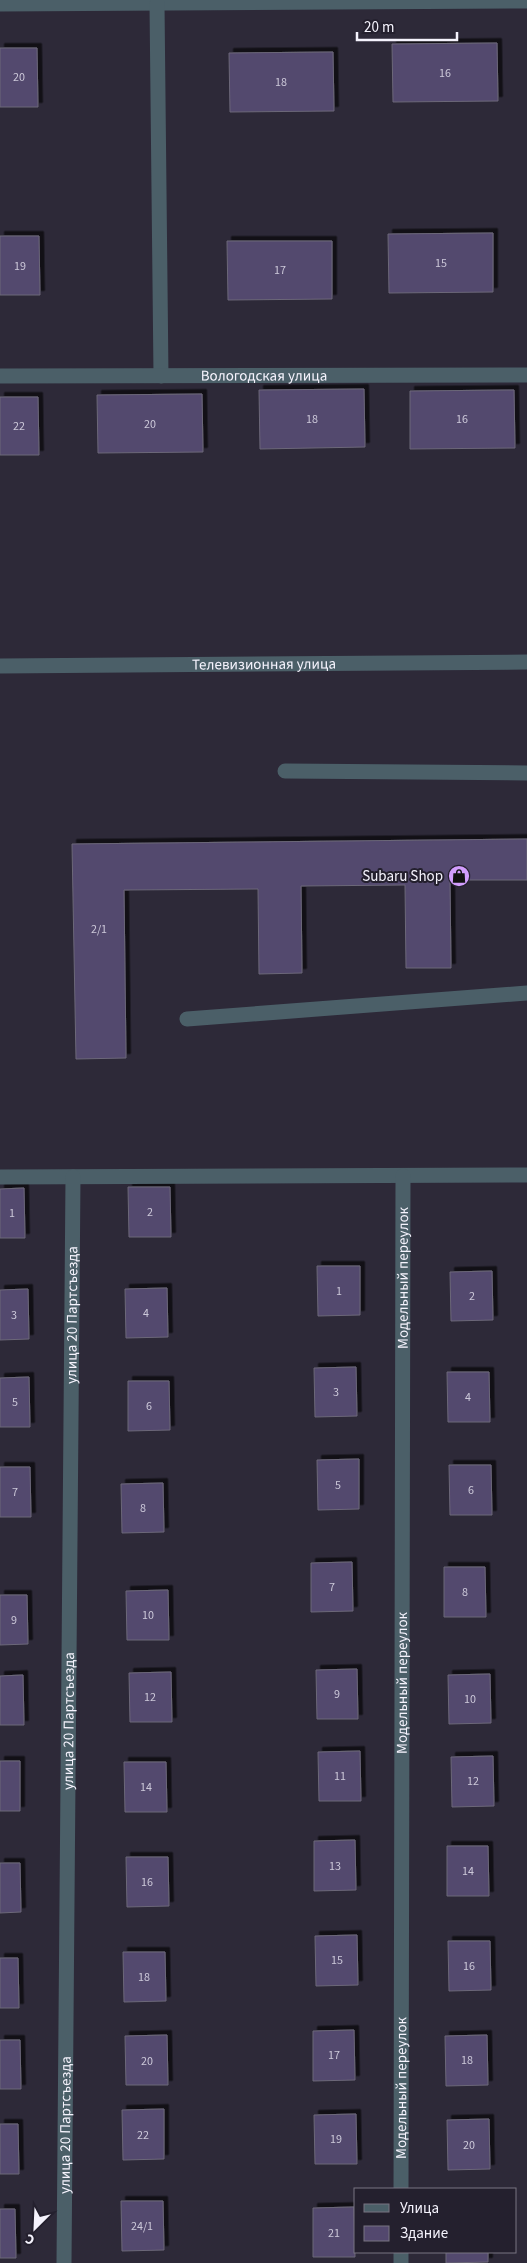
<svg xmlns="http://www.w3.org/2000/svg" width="527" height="2263" font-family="'Source Sans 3',sans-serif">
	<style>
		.building { fill: #53486e; stroke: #6c6879; filter: url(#shadow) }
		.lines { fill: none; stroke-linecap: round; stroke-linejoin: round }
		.minor { stroke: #4b5f68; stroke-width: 15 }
		.labels { text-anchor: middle; stroke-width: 4; stroke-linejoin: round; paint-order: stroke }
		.number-label { font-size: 12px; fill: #ccc8d9 }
		.street-label { font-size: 15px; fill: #f5f3fd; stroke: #24202e }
		.poi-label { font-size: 15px; fill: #f5f3fd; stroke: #24202e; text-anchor: end }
	</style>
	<defs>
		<filter id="shadow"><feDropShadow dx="4.5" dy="-4.5" stdDeviation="0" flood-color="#0009"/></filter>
	</defs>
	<rect width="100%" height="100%" fill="#2d2938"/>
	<path class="building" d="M 497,43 L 498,101 L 393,102 L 392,44 Z
		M 0,48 L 37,48 L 38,107 L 0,107 Z
		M 333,52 L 334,111 L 230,112 L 229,53 Z
		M 493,233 L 493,292 L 389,293 L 388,234 Z
		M 0,236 L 39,236 L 40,295 L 0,295 Z
		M 227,241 L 332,241 L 332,299 L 228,300 Z
		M 364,389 L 365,447 L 260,449 L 259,390 Z
		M 514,390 L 515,448 L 410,449 L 410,391 Z
		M 202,394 L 203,452 L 98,453 L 97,395 Z
		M 0,397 L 38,397 L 39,455 L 0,455 Z
		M 527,839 L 527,880 L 450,880 L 451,968 L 406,968 L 405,885 L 301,886 L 302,973 L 259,974 L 258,889 L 124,890 L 126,1058 L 76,1059 L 72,844 Z
		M 128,1187 L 170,1187 L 171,1237 L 129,1237 Z
		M 24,1188 L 25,1238 L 0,1238 L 0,1189 Z
		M 317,1266 L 360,1266 L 360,1315 L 318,1316 Z
		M 492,1271 L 493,1320 L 451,1321 L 450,1272 Z
		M 167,1288 L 168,1337 L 126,1338 L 125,1289 Z
		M 28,1289 L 29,1339 L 0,1340 L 0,1290 Z
		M 356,1367 L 357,1416 L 315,1417 L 314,1368 Z
		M 447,1372 L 489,1372 L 490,1422 L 448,1422 Z
		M 29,1377 L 30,1427 L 0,1427 L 0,1378 Z
		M 128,1381 L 169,1381 L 170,1430 L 128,1431 Z
		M 359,1459 L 359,1509 L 318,1510 L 317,1460 Z
		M 449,1465 L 491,1465 L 492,1515 L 450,1515 Z
		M 0,1467 L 30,1467 L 31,1517 L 0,1517 Z
		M 163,1483 L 164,1532 L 122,1533 L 121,1484 Z
		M 352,1562 L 353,1611 L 311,1612 L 311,1563 Z
		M 444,1567 L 485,1567 L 486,1617 L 444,1617 Z
		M 168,1590 L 169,1640 L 127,1640 L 126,1591 Z
		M 0,1595 L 27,1595 L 28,1644 L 0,1645 Z
		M 357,1669 L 358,1719 L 317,1719 L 316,1670 Z
		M 171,1672 L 172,1722 L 130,1722 L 129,1673 Z
		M 490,1674 L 491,1723 L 449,1724 L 448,1675 Z
		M 23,1675 L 24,1725 L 0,1725 L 0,1676 Z
		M 360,1751 L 361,1801 L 319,1801 L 318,1752 Z
		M 493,1756 L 494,1806 L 452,1807 L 451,1757 Z
		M 0,1761 L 20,1761 L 20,1811 L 0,1811 Z
		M 124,1762 L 166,1762 L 167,1812 L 125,1812 Z
		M 355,1840 L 356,1890 L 314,1891 L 314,1841 Z
		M 447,1846 L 488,1846 L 489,1896 L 447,1896 Z
		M 126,1857 L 168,1857 L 169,1906 L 127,1907 Z
		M 0,1863 L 20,1863 L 21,1912 L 0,1913 Z
		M 357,1935 L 358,1985 L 316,1986 L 315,1936 Z
		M 448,1941 L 490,1941 L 491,1990 L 449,1991 Z
		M 123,1952 L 165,1952 L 166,2001 L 124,2002 Z
		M 0,1958 L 18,1958 L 19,2008 L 0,2008 Z
		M 354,2030 L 355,2080 L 313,2081 L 313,2031 Z
		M 167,2035 L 168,2085 L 126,2085 L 125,2036 Z
		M 487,2035 L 488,2085 L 446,2086 L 445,2036 Z
		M 0,2040 L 20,2040 L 21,2089 L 0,2089 Z
		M 164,2109 L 164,2159 L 123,2160 L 122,2110 Z
		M 356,2114 L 357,2164 L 315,2164 L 314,2115 Z
		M 489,2119 L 490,2169 L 448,2170 L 447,2120 Z
		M 0,2124 L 18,2124 L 19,2174 L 0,2174 Z
		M 121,2201 L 163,2201 L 164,2250 L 122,2251 Z
		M 354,2207 L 355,2257 L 313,2257 L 313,2208 Z
		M 0,2209 L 15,2209 L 16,2258 L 0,2258 Z
		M 446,2252 L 488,2252 L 488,2262 L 446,2263 Z"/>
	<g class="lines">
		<g class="minor">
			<path d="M 0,4 L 527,1"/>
			<path d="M 157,4 L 161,376"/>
			<path id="s1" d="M 0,376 L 527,375"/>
			<path id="s2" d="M 0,666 L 527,662"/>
			<path d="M 285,771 L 527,773"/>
			<path d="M 187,1019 L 527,993"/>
			<path d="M 0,1177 L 527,1175"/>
			<path id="s3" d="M 401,2189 L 403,1176"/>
			<path id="s4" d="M 64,2263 L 73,1177"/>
			<path d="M 401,2263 L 401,2252"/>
		</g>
	</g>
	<defs>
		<g id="shop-disc" transform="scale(1.125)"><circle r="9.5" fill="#d29dfd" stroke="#24202e"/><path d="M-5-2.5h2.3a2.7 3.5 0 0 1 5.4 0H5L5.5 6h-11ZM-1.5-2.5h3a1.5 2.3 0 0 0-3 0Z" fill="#111"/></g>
	</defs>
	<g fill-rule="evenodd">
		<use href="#shop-disc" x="459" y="876"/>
	</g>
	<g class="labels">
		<g class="number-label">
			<text x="445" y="77">16</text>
			<text x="19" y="81">20</text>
			<text x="281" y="86">18</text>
			<text x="441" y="267">15</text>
			<text x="20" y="270">19</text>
			<text x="280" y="274">17</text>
			<text x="312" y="423">18</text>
			<text x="462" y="423">16</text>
			<text x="150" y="428">20</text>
			<text x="19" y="430">22</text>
			<text x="99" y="933">2/1</text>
			<text x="150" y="1216">2</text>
			<text x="12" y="1217">1</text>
			<text x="339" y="1295">1</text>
			<text x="472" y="1300">2</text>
			<text x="146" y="1317">4</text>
			<text x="14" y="1319">3</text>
			<text x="336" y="1396">3</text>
			<text x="468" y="1401">4</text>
			<text x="15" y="1406">5</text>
			<text x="149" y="1410">6</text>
			<text x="338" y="1489">5</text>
			<text x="471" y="1494">6</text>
			<text x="15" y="1496">7</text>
			<text x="143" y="1512">8</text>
			<text x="332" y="1591">7</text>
			<text x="465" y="1596">8</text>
			<text x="148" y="1619">10</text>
			<text x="14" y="1624">9</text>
			<text x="337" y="1698">9</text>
			<text x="150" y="1701">12</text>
			<text x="470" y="1703">10</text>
			<text x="340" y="1780">11</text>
			<text x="473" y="1785">12</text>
			<text x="146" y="1791">14</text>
			<text x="335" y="1870">13</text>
			<text x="468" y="1875">14</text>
			<text x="147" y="1886">16</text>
			<text x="337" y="1964">15</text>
			<text x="469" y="1970">16</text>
			<text x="144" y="1981">18</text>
			<text x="334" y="2059">17</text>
			<text x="467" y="2064">18</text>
			<text x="147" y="2065">20</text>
			<text x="143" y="2139">22</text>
			<text x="336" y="2143">19</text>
			<text x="469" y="2149">20</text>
			<text x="142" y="2230">24/1</text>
			<text x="334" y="2237">21</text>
		</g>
		<g class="street-label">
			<text dy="5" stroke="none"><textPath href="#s1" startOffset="264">Вологодская улица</textPath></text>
			<text dy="5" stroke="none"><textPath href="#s2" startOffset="264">Телевизионная улица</textPath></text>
			<text dy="5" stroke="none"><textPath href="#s3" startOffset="911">Модельный переулок</textPath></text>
			<text dy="5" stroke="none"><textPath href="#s4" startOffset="948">улица 20 Партсъезда</textPath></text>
			<text dy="5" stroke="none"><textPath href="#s3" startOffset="506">Модельный переулок</textPath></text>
			<text dy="5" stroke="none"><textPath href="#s4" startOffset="542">улица 20 Партсъезда</textPath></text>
			<text dy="5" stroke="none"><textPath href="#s3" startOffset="101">Модельный переулок</textPath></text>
			<text dy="5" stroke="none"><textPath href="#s4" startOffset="138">улица 20 Партсъезда</textPath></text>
		</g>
		<g class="poi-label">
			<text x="443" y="881">Subaru Shop</text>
		</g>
	</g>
	<rect x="354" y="2188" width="162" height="65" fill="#24202e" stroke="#787481"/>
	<rect x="364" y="2204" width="25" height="8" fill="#4b5f68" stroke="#787481"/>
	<text x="400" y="2213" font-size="15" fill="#f5f3fd">Улица</text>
	<rect x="364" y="2226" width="25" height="15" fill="#53486e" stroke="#787481"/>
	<text x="400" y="2238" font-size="15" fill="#f5f3fd">Здание</text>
	<g transform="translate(35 2228) rotate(204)" stroke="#24202e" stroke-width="4" paint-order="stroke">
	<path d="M0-4L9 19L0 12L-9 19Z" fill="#f5f3fd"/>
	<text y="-8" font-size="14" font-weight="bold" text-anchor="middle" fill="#f5f3fd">С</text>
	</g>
	<path d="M357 32v8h100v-8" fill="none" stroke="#f5f3fd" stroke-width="2.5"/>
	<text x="364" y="32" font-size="15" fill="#f5f3fd" stroke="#24202e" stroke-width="4" paint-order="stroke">20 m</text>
</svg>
